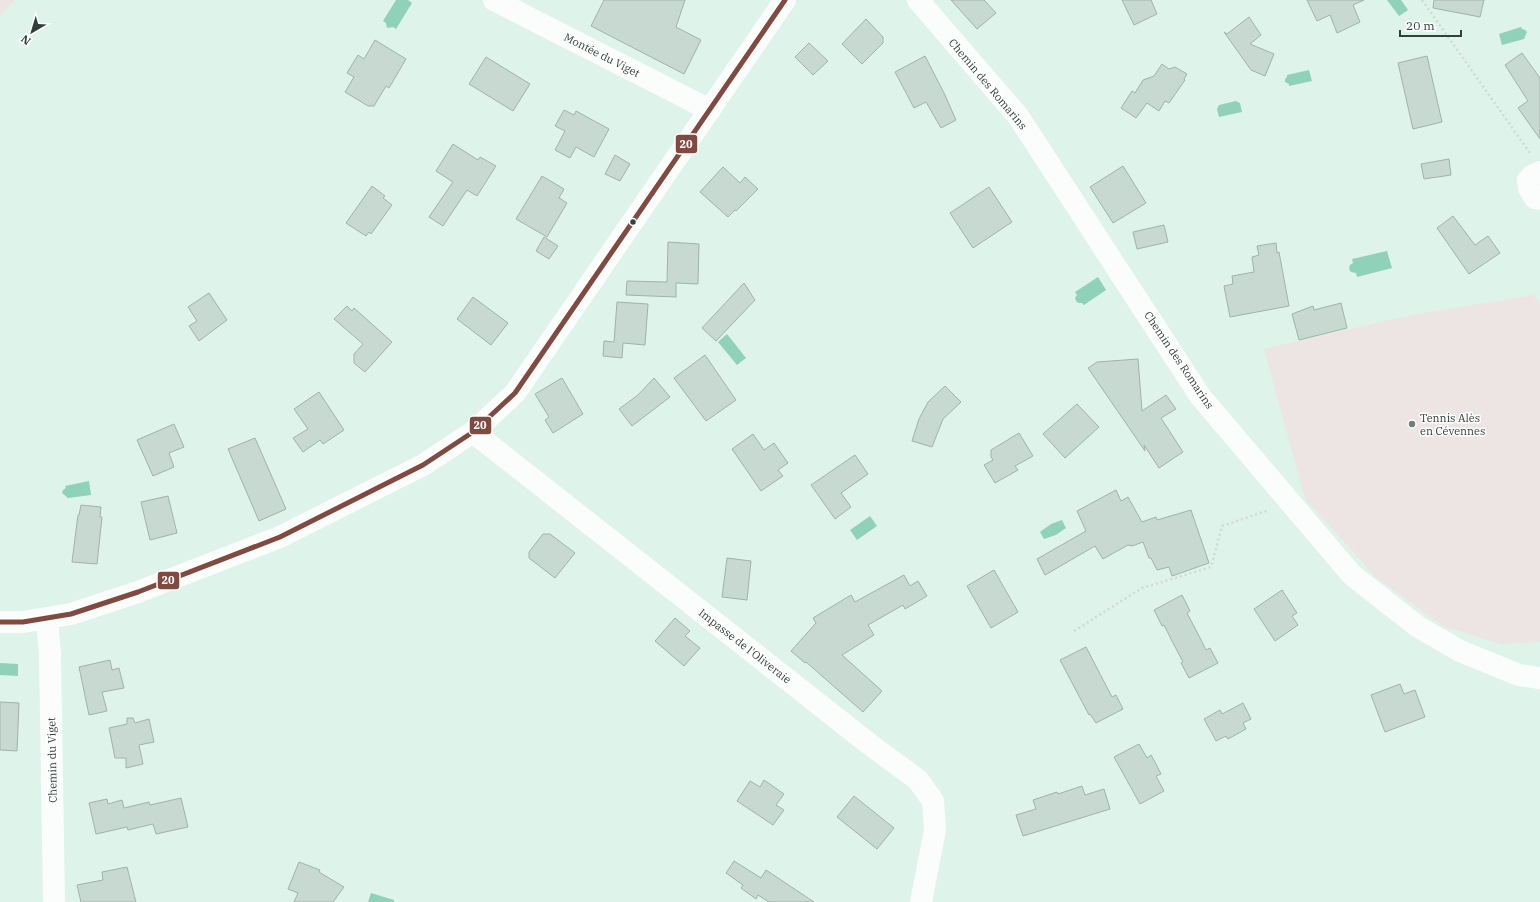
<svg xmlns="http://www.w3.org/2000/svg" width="1540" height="902" font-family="'IBM Plex Serif',serif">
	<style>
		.green { fill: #ede5e4 }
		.water { fill: #90d1b9 }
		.building { fill: #c8d9d2; stroke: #a2b2ab }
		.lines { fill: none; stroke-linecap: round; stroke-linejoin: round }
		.path { stroke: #d2d9d6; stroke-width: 2.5; stroke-dasharray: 2 3; stroke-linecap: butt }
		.minor { stroke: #fafdfc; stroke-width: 22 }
		.bus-1-casing { stroke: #fff; stroke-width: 8 }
		.bus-1 { stroke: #814a41; stroke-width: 5 }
		.bus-dot { fill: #31403a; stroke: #fff; stroke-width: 1.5 }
		.poi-dot { fill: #6e7f78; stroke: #fff; stroke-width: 1.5 }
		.labels { text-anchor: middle; stroke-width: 3; stroke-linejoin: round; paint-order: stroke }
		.street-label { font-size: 11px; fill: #31403a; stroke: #fff }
		.poi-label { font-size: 11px; fill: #31403a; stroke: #fff; text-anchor: start }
		.line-badge { stroke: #fff; stroke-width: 1.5 }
		.badge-label { font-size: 11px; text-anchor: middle; font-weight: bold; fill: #fff }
	</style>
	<rect width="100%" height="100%" fill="#def3ea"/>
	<path class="green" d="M 0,0 L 14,0 L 0,16 Z
		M 1534,295 L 1540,304 L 1540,642 L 1500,644 L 1443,626 L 1377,578 L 1305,499 L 1264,349 L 1411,315 Z"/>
	<path class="water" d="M 396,0 L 408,0 L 412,3 L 396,29 L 393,27 L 387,28 L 386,23 L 383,21 Z
		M 1387,0 L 1401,0 L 1408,10 L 1399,16 Z
		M 1521,27 L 1522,29 L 1525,30 L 1527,32 L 1524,39 L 1502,45 L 1499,34 Z
		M 1309,70 L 1312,81 L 1289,86 L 1289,84 L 1285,82 L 1285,79 L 1287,77 L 1287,75 Z
		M 1236,101 L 1240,103 L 1242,112 L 1219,117 L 1217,109 L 1219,105 Z
		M 1387,251 L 1392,268 L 1357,277 L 1356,273 L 1351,272 L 1349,269 L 1350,265 L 1353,263 L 1352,259 Z
		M 1098,277 L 1106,290 L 1084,305 L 1082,303 L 1078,303 L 1076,301 L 1075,298 L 1077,295 L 1075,292 Z
		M 727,334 L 746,358 L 737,365 L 718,342 Z
		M 89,481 L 91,495 L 68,498 L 62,493 L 63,490 L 66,488 L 65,486 Z
		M 870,516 L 877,526 L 857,540 L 850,530 Z
		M 1062,520 L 1066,528 L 1056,535 L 1044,539 L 1040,532 L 1051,524 Z
		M 0,663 L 18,664 L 18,676 L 0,675 Z
		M 371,893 L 394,900 L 394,902 L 368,902 Z"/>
	<path class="building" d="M 604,0 L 685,0 L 676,27 L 701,40 L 684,74 L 591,26 Z
		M 951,0 L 984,0 L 996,13 L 977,29 Z
		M 1122,0 L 1151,0 L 1157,14 L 1134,25 Z
		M 1307,0 L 1364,0 L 1353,5 L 1360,22 L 1337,33 L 1330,15 L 1317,21 Z
		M 1434,0 L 1484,0 L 1480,17 L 1433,8 Z
		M 1249,17 L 1261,35 L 1250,44 L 1274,54 L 1265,76 L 1251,70 L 1224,32 L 1227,34 Z
		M 866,19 L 883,37 L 883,43 L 862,64 L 842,44 Z
		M 375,40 L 406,59 L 389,88 L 386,86 L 374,106 L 368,106 L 345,92 L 354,77 L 347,73 L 358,55 L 364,59 Z
		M 809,43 L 828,61 L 813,75 L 795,57 Z
		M 1522,53 L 1540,78 L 1540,139 L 1518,108 L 1528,101 L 1505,65 Z
		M 925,56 L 944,93 L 956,120 L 941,128 L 926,102 L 914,108 L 895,72 Z
		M 1427,56 L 1442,122 L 1413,129 L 1398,63 Z
		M 486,57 L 530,84 L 513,111 L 469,84 Z
		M 1162,64 L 1169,69 L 1175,67 L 1187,74 L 1184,79 L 1185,80 L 1169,103 L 1165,101 L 1159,111 L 1147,103 L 1136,118 L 1121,108 L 1132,91 L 1135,93 L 1143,80 L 1154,76 Z
		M 564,110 L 574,115 L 576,111 L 609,129 L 594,157 L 576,147 L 570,158 L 555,150 L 565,131 L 555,126 Z
		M 453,144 L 478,160 L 480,157 L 496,166 L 477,196 L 467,190 L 443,226 L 429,217 L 453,182 L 436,171 Z
		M 615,155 L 630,164 L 620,181 L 605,174 Z
		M 1449,159 L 1451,175 L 1424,179 L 1421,164 Z
		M 1123,166 L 1146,203 L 1113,223 L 1090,187 Z
		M 723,167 L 740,183 L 745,177 L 758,189 L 736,211 L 735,210 L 728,217 L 700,192 Z
		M 542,176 L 564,189 L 559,198 L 567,203 L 547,237 L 516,219 Z
		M 372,186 L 385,196 L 383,198 L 392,205 L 371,234 L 369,232 L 366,236 L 346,223 Z
		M 989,187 L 1012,222 L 973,248 L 950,213 Z
		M 1453,216 L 1475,245 L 1488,236 L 1500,253 L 1469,274 L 1437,228 Z
		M 1164,225 L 1168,242 L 1137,249 L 1133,232 Z
		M 544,237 L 558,246 L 549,259 L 536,251 Z
		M 668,242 L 699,244 L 698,284 L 676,283 L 676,297 L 626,295 L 627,281 L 667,282 Z
		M 1276,243 L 1277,253 L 1279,252 L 1289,306 L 1230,317 L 1224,286 L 1233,284 L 1232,276 L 1254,272 L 1252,257 L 1259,255 L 1257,246 Z
		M 744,283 L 755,300 L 716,341 L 702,328 Z
		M 209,293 L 227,320 L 199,341 L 189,326 L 197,321 L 188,307 Z
		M 473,297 L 508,323 L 491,345 L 457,319 Z
		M 617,302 L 648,304 L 645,345 L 623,343 L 622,358 L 603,356 L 604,341 L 614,342 Z
		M 1341,303 L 1347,328 L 1299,340 L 1292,314 L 1313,306 L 1314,310 Z
		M 347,306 L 352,311 L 354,308 L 392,342 L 365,372 L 354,363 L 354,354 L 363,344 L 334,319 Z
		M 705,355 L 736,400 L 706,421 L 674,378 Z
		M 1138,359 L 1142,411 L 1166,395 L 1176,409 L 1161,418 L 1183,452 L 1159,468 L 1144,445 L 1145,451 L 1088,368 L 1097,362 Z
		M 562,378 L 583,414 L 553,433 L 545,420 L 549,417 L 535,394 Z
		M 654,378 L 670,397 L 632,426 L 619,409 L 638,395 Z
		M 945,386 L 961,402 L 943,419 L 932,447 L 912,441 L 919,419 L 928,402 Z
		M 319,392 L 344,430 L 323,444 L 320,440 L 303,452 L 293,438 L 308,429 L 294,409 Z
		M 1077,404 L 1099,427 L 1065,458 L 1043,434 Z
		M 174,424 L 184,447 L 169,453 L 174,467 L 153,476 L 137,440 Z
		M 1019,433 L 1033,456 L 1015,466 L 1018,470 L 995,483 L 984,465 L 993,460 L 991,457 L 991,450 Z
		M 753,434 L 764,450 L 774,443 L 788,463 L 778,470 L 783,476 L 761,491 L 732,449 Z
		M 255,438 L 286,509 L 259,521 L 228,449 Z
		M 855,455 L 868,474 L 841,493 L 851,507 L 835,519 L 811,485 Z
		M 1116,490 L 1121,501 L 1128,497 L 1142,522 L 1156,517 L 1157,520 L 1191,510 L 1209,563 L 1172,576 L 1169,567 L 1157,570 L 1151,558 L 1149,558 L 1143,542 L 1132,546 L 1128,545 L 1103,559 L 1095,546 L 1045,575 L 1037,559 L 1086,531 L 1077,511 Z
		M 168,496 L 177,533 L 150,540 L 141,502 Z
		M 81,505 L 101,507 L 100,517 L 102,517 L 97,564 L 72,562 L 78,515 L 79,515 Z
		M 543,534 L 550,534 L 575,553 L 555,578 L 529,558 L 529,552 Z
		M 727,558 L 751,561 L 747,600 L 722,597 Z
		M 994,570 L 1018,612 L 991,628 L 967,586 Z
		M 904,575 L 910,586 L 918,581 L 927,596 L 905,609 L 903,605 L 868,625 L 874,635 L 842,655 L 882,691 L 863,712 L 806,662 L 805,663 L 791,651 L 816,623 L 813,618 L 851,595 L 855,602 Z
		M 1282,590 L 1297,613 L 1292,616 L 1298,625 L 1275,641 L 1254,609 Z
		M 1182,595 L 1190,611 L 1187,613 L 1198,634 L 1206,650 L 1210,648 L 1218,663 L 1189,678 L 1181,663 L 1183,662 L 1173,643 L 1164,625 L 1162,626 L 1154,610 Z
		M 675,618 L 690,631 L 685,636 L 700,648 L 684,666 L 655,641 Z
		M 1086,647 L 1112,697 L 1116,695 L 1123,709 L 1096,723 L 1090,714 L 1089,715 L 1060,660 Z
		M 110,660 L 112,670 L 119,668 L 124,688 L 102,692 L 107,711 L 89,715 L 79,667 Z
		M 1400,684 L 1404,694 L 1415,690 L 1425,717 L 1385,732 L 1371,695 Z
		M 0,702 L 19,703 L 17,751 L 0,750 Z
		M 1243,703 L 1251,719 L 1243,723 L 1246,729 L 1228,739 L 1226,736 L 1216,741 L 1204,719 L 1220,710 L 1222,714 Z
		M 127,718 L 133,718 L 135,723 L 149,719 L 154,742 L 139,745 L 143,764 L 126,768 L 126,758 L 115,758 L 109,728 L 127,724 Z
		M 1139,744 L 1147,758 L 1151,755 L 1156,764 L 1161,774 L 1156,776 L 1164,791 L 1140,804 L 1114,757 Z
		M 764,780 L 784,794 L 776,805 L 784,810 L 773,825 L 737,801 L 750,781 L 760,787 Z
		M 1082,786 L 1085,795 L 1104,789 L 1110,809 L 1023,836 L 1016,815 L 1036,809 L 1033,800 L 1057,792 L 1058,794 Z
		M 854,796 L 894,828 L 877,849 L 837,817 Z
		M 181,798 L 188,827 L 156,834 L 153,824 L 128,830 L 127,827 L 96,834 L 89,803 L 107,799 L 108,804 L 122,800 L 124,808 L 149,802 L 150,805 Z
		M 734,861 L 761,878 L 766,870 L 814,902 L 769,902 L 758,895 L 756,899 L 741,888 L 743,885 L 726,873 Z
		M 299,862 L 320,870 L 319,872 L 344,887 L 333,902 L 294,902 L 298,893 L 288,889 Z
		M 127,867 L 136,902 L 81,902 L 77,885 L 103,880 L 102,872 Z"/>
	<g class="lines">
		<path class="path" d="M 1422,0 L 1530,153
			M 1074,631 L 1142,588 L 1211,567 L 1222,526 L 1269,510"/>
		<path class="minor" d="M 494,0 L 710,110
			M 918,0 L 1018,116 L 1200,396 L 1352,575 L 1417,626 L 1460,651 L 1519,675 L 1540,678
			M 1540,172 L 1533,175 L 1528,180 L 1529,188 L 1535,198 L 1540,199
			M 473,432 L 868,743 L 918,780 L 933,801 L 935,830 L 921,902
			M 47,619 L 50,654 L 54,902
			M 0,622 L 23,622 L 71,614 L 138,592 L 280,537 L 423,465 L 473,432 L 515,393 L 785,0"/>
		<g class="bus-1-casing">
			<path id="bus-1" d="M 0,622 L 23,622 L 71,614 L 138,592 L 280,537 L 423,465 L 473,432 L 515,393 L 785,0"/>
		</g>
		<use href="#bus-1" class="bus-1"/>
	</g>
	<circle class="bus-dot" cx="633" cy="222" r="3.5"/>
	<circle class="poi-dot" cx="1412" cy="424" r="4"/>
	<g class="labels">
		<g class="street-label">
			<text transform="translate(602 55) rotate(27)" y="4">Montée du Viget</text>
			<text transform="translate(988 84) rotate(50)" y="4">Chemin des Romarins</text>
			<text transform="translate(1179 360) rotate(56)" y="4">Chemin des Romarins</text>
			<text transform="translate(745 646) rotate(38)" y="4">Impasse de l'Oliveraie</text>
			<text transform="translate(52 760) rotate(-91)" y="4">Chemin du Viget</text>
		</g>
		<g class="poi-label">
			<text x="1420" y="422">Tennis Alès<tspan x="1420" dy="13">en Cévennes</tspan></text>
		</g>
	</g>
	<g class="line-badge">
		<rect x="675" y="134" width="23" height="20" rx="4" fill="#814a41"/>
		<rect x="469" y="416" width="23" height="19" rx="4" fill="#814a41"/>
		<rect x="157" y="571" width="23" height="19" rx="4" fill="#814a41"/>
	</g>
	<g class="badge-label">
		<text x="686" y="148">20</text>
		<text x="480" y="429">20</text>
		<text x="168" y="584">20</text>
	</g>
	<g transform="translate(32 32) rotate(218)" stroke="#ffffff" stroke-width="3" paint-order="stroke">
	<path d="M0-3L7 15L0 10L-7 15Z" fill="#31403a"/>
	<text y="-6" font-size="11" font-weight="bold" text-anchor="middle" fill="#31403a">N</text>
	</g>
	<path d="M1400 30v6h61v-6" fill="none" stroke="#31403a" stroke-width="2"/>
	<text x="1406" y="30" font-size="12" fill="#31403a" stroke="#ffffff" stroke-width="3" paint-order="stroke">20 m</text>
</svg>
